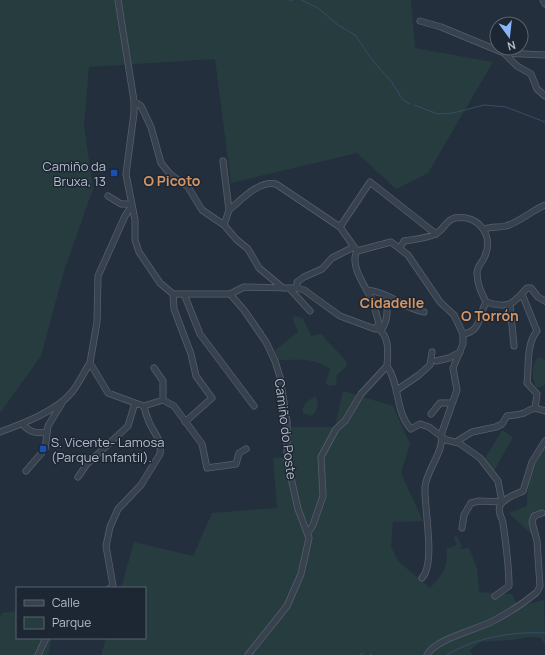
<svg xmlns="http://www.w3.org/2000/svg" width="545" height="655" font-family="Manrope,sans-serif">
	<style>
		.green { fill: #263c3f }
		.lines { fill: none; stroke-linecap: round; stroke-linejoin: round }
		.stream { stroke: #394c67; stroke-width: 1 }
		.minor-casing { stroke: #565f6c; stroke-width: 7 }
		.minor { stroke: #38414e; stroke-width: 5.5 }
		.transit-dot { fill: #1a4fb4; stroke: #1d2633; stroke-width: 1.5 }
		.labels { text-anchor: middle; stroke-width: 3; stroke-linejoin: round; paint-order: stroke }
		.poi-label { font-size: 13px; fill: #b4bcc9; stroke: #1d2633; text-anchor: end }
		.street-label { font-size: 13px; fill: #b4bcc9; stroke: #1d2633 }
		.neighbourhood-label { font-size: 14px; font-weight: bold; fill: #d59563; stroke: #1d2633 }
	</style>
	<rect width="100%" height="100%" fill="#242f3e"/>
	<path class="green" d="M 0,0 L 411,0 L 415,48 L 493,62 L 428,173 L 396,189 L 357,153 L 231,183 L 215,59 L 89,67 L 84,125 L 93,189 L 64,271 L 41,356 L 0,413 Z
		M 294,316 L 303,318 L 311,336 L 322,334 C 329,345 339,351 347,362 L 346,367 L 337,375 L 336,385 L 328,386 L 326,382 L 330,369 C 314,357 298,360 278,360 L 275,350 L 298,332 L 293,321 Z
		M 538,357 L 545,359 L 545,385 L 537,388 C 531,379 531,366 538,357 Z
		M 343,391 L 393,406 L 410,444 L 401,473 L 423,521 L 393,522 L 391,546 L 398,561 L 430,588 C 442,575 449,568 446,549 L 455,546 L 457,544 L 453,537 L 457,536 L 462,547 L 459,549 L 469,548 L 477,568 L 479,592 L 512,594 L 518,607 L 544,600 L 545,645 L 541,638 L 529,637 L 511,640 L 480,642 L 469,651 L 474,655 L 101,655 L 106,638 L 145,638 L 145,588 L 121,588 L 134,542 L 193,556 L 212,513 L 277,508 L 273,458 L 290,457 L 290,427 L 335,427 Z
		M 316,397 L 318,406 L 315,413 L 311,416 L 303,413 C 302,404 307,400 316,397 Z
		M 502,430 L 513,437 L 494,471 L 484,460 Z
		M 545,448 L 545,510 L 532,514 L 529,523 L 534,537 L 509,513 L 527,506 C 526,485 533,464 545,448 Z
		M 17,611 L 17,638 L 52,638 L 48,655 L 0,655 L 0,617 L 2,613 Z"/>
	<g class="lines">
		<path class="stream" d="M 289,0 L 293,0
			M 301,0 L 318,8 L 338,25 L 355,35 L 373,61 L 391,81 L 403,100 L 410,104
			M 414,105 L 438,114 L 453,113 L 484,105 L 506,107 L 545,122
			M 370,654 L 372,655
			M 359,655 L 364,653
			M 447,655 C 474,638 513,631 545,633"/>
		<g class="minor-casing">
			<path id="minor" d="M 118,0 L 134,101 L 134,113 L 126,174 L 135,220 L 135,240 L 139,252 L 160,283 L 173,294 L 230,294 L 244,287 L 297,288 L 304,290 L 340,316 L 375,329 L 379,324 C 377,316 375,308 372,300 C 366,287 349,266 357,251 L 391,242 L 408,255 L 440,302 L 454,315 L 463,334 C 481,332 479,315 486,302 C 509,309 512,305 527,288 L 531,288 L 538,297 L 545,301
				M 543,0 L 545,4
				M 420,21 L 441,27 L 504,53 L 517,66 L 531,74 L 537,89 L 545,96
				M 504,53 L 545,55
				M 134,101 L 141,106 L 151,127 L 161,163 L 170,174 L 188,187 L 202,210 L 224,225 L 236,239 L 248,249 L 259,268 L 283,288
				M 223,161 L 229,210 L 224,225
				M 108,196 L 121,204 L 131,204
				M 131,207 L 125,216 L 98,276 L 97,322 L 90,363 L 108,393 L 135,403
				M 229,210 C 241,200 259,180 276,184 L 340,227 L 357,251
				M 340,227 L 370,182 L 436,234
				M 485,229 C 493,226 499,228 506,226 C 516,224 533,210 545,205
				M 400,248 L 404,241 C 415,239 427,239 437,233 C 444,229 446,220 455,218 C 478,214 494,235 485,256 C 483,262 477,266 477,273 C 477,284 481,292 486,302
				M 289,288 L 310,311
				M 297,288 L 297,282 L 304,277 L 322,269 L 332,258 L 354,247
				M 367,290 C 388,292 403,308 424,312
				M 173,294 L 174,309 L 191,354 L 196,376 L 212,398 L 185,422
				M 184,294 L 200,334 L 254,406
				M 230,294 L 244,310 L 266,342 L 275,361 L 280,377 L 287,422 L 287,460 L 298,509 L 309,538 L 301,574 L 287,606 L 248,655
				M 522,294 L 537,331 C 526,344 529,366 527,383 L 537,394 L 535,408
				M 510,305 L 514,346
				M 377,328 C 390,335 388,353 387,366
				M 381,330 C 389,320 387,308 387,296
				M 436,361 L 449,358 L 460,352
				M 387,366 C 400,384 395,412 411,429 L 420,424 L 429,427 L 446,440 L 459,443 L 480,458 L 498,481 L 502,502 L 479,501 L 471,503 L 464,515 L 462,528
				M 397,390 L 419,375 L 430,365 L 432,352
				M 163,400 L 174,406 L 202,444 L 207,468 L 236,464 L 239,453 L 246,449
				M 144,406 L 163,400 L 163,381 L 154,368
				M 431,414 L 440,403 L 452,403
				M 22,424 C 30,432 35,434 46,432
				M 0,432 C 22,424 57,411 72,392 C 79,383 84,372 90,363
				M 459,440 L 472,432 L 496,427 L 502,424 L 507,416 C 512,415 519,415 524,413 C 534,408 533,407 545,411
				M 26,471 L 45,449 L 48,426 L 62,403
				M 78,477 L 87,464 L 128,426 L 135,403 L 144,406 C 145,411 147,417 149,422 C 154,433 162,440 160,454 L 141,485 L 118,509 L 110,527 L 106,546 L 113,586 L 110,588
				M 308,533 L 313,525 L 323,496 L 321,457 L 336,429 L 345,421 L 361,394 L 387,366
				M 422,578 C 436,563 424,509 425,487 C 426,471 445,450 441,435 L 457,390 L 453,368 L 463,344 L 463,334
				M 495,596 L 509,586 C 509,565 506,544 503,523 C 502,517 497,512 500,506 C 503,498 517,494 523,491 L 532,462 L 545,441
				M 38,655 L 46,638
				M 427,655 C 435,639 476,630 493,621 C 508,613 524,603 537,592 L 540,586 L 537,541 L 532,522 L 534,516 L 542,513"/>
		</g>
		<use href="#minor" class="minor"/>
	</g>
	<g class="transit-dot">
		<rect x="110" y="169" width="8" height="8" rx="2"/>
		<rect x="39" y="445" width="8" height="8" rx="2"/>
	</g>
	<g class="labels">
		<g class="poi-label">
			<text x="106" y="171">Camiño da<tspan x="106" dy="15">Bruxa, 13</tspan></text>
			<text x="51" y="447" text-anchor="start">S. Vicente- Lamosa<tspan x="51" dy="15">(Parque Infantil).</tspan></text>
		</g>
		<g class="street-label">
			<text transform="translate(286 429) rotate(83)" y="5">Camiño do Poste</text>
		</g>
		<g class="neighbourhood-label">
			<text x="172" y="186">O Picoto</text>
			<text x="392" y="308">Cidadelle</text>
			<text x="490" y="321">O Torrón</text>
		</g>
	</g>
	<rect x="16" y="587" width="130" height="52" fill="#1d2633" stroke="#59626f"/>
	<rect x="24" y="600" width="20" height="6" fill="#38414e" stroke="#59626f"/>
	<text x="52" y="607" font-size="12" fill="#b4bcc9">Calle</text>
	<rect x="24" y="617" width="20" height="12" fill="#263c3f" stroke="#59626f"/>
	<text x="52" y="627" font-size="12" fill="#b4bcc9">Parque</text>
	<g transform="translate(509 36) rotate(165)"><circle r="19" fill="#1d2633" stroke="#59626f"/>
	<path d="M0-3L7 15L0 10L-7 15Z" fill="#8ab4f8"/>
	<text y="-6" font-size="11" font-weight="bold" text-anchor="middle" fill="#b4bcc9">N</text>
	</g>
</svg>
